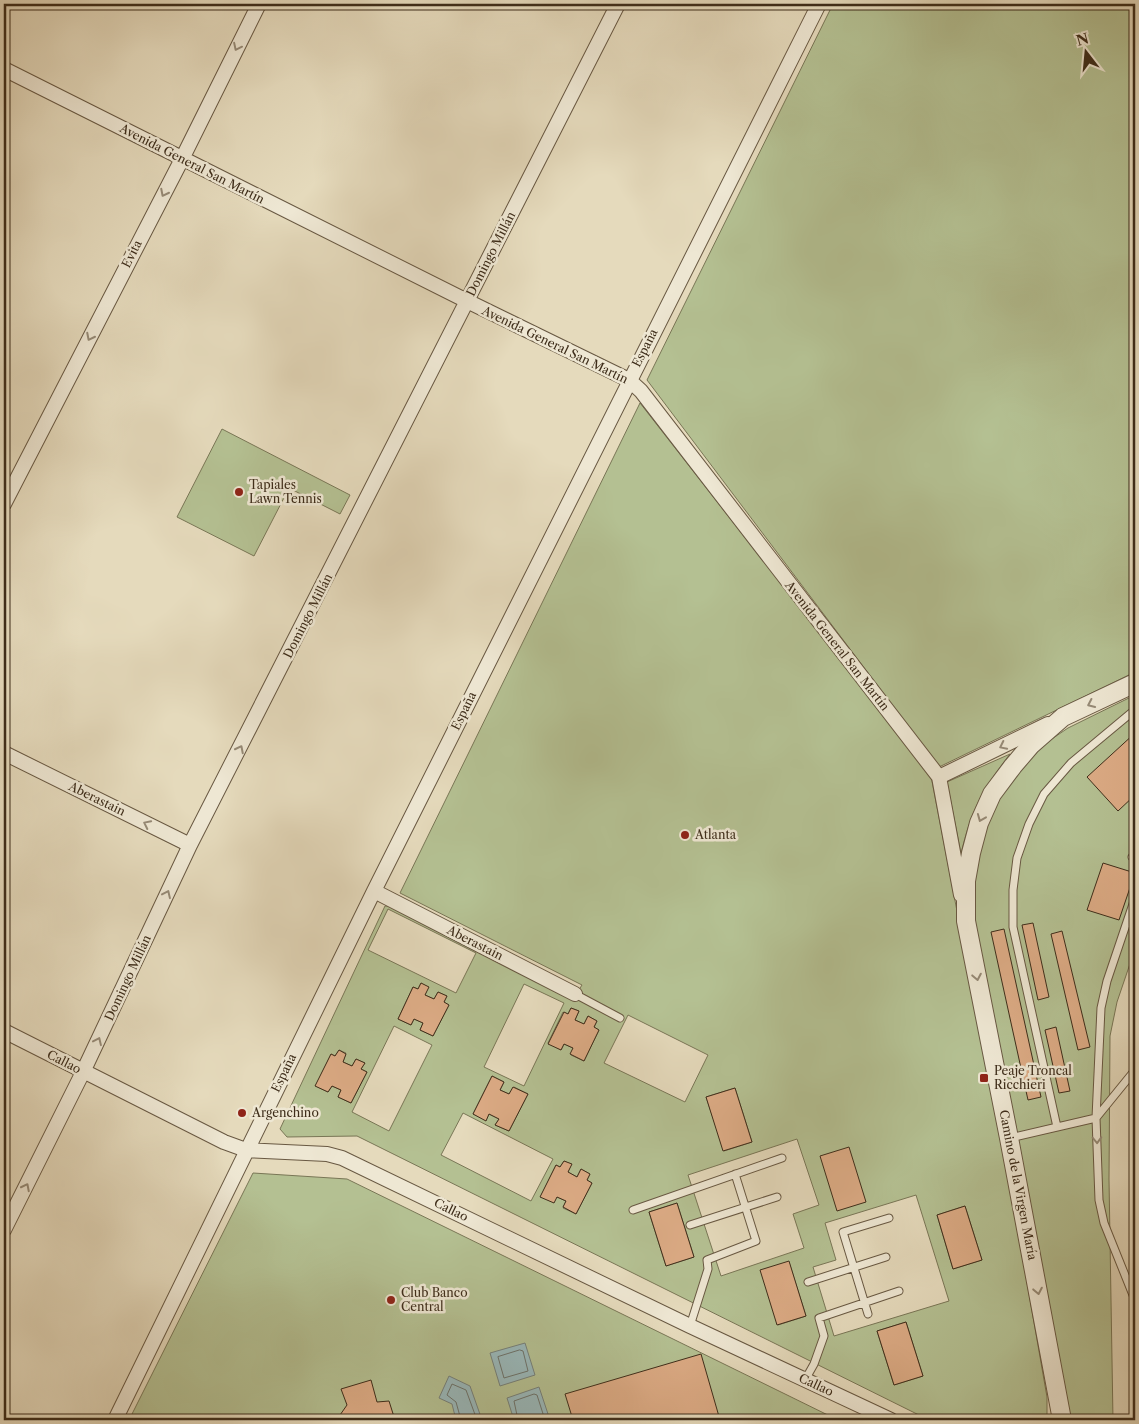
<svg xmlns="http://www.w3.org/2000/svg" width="1139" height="1424" font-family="'Libre Caslon Text',serif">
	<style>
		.green { fill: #b4c092; stroke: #797656; fill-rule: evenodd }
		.water { fill: #99b8ba; stroke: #75807a }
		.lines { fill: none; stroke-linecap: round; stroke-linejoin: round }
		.shore { stroke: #6c726a; stroke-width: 1 }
		.building { fill: #dcab85; stroke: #3e2d1a }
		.service-casing { stroke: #685842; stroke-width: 9 }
		.minor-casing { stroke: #685842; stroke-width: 16 }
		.tertiary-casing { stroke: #685842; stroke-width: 20 }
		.service { stroke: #eee7d3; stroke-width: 7 }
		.minor { stroke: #eee7d3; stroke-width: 14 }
		.tertiary { stroke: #eee7d3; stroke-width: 18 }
		.oneway { stroke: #968a76 }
		.poi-dot { fill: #8f2418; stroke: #eee7d3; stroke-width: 2 }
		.labels { text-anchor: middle; stroke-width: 5; stroke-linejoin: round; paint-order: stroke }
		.street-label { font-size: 12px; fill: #3e2d1a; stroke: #eee7d3 }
		.poi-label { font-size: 12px; fill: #3e2d1a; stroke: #eee7d3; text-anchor: start }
	</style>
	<rect width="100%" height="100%" fill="#e5dabc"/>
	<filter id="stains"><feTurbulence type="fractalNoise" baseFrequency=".004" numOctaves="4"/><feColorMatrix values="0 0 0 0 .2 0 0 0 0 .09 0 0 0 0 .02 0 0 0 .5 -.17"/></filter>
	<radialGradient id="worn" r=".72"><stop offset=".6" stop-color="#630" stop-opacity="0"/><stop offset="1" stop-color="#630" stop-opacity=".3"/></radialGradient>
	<path class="green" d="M 833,4 L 1135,4 L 1135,672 L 939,767 L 647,380 Z
		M 640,403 L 931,776 L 1013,1202 L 1047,1397 L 1047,1420 L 929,1420 L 357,1136 L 287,1137 L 280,1129 L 385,906 L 391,906 L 573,999 L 582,985 L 400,893 ZM 388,909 L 476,953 L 456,993 L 368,950 ZM 421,983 L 428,987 L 425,995 L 434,999 L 438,992 L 447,996 L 444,1002 L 449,1005 L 433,1036 L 420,1030 L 423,1023 L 414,1019 L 411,1025 L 398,1019 L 413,987 L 418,989 ZM 524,984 L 564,1003 L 524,1086 L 484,1067 ZM 571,1008 L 579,1011 L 575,1020 L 584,1024 L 588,1016 L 597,1021 L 594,1027 L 599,1030 L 584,1061 L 571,1055 L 573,1048 L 564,1044 L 561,1050 L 548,1043 L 563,1012 L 568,1014 ZM 628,1015 L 708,1055 L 685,1102 L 604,1063 ZM 394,1026 L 432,1045 L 389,1131 L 352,1112 ZM 339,1050 L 346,1053 L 343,1062 L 352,1066 L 356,1059 L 365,1063 L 361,1069 L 367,1072 L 351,1103 L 338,1097 L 341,1090 L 332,1086 L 328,1092 L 316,1086 L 331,1054 L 335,1056 ZM 492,1076 L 504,1082 L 500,1090 L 509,1094 L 514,1087 L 528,1094 L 509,1131 L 495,1125 L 499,1119 L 489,1114 L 486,1120 L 473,1114 ZM 735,1088 L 752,1142 L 724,1151 L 706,1097 ZM 463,1113 L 553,1159 L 531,1201 L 441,1155 ZM 797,1139 L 819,1205 L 793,1214 L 804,1248 L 721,1276 L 688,1175 ZM 564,1161 L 571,1164 L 568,1172 L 577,1177 L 581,1169 L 590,1174 L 587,1180 L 592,1183 L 576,1214 L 563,1208 L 566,1201 L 557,1197 L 541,1196 L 556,1165 L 560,1167 ZM 916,1195 L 949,1301 L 834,1336 L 813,1267 L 836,1260 L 825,1223 ZM 677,1203 L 694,1257 L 666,1266 L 649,1212 ZM 965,1206 L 982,1260 L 953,1269 L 937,1215 ZM 789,1262 L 806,1316 L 778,1325 ZM 906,1322 L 923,1376 L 894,1385 L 877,1331 Z
		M 222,429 L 350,495 L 340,514 L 289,488 L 254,556 L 177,517 Z
		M 1135,695 L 1135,949 L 1117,1002 L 1110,1036 L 1109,1179 L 1113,1420 L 1070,1420 L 1017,1137 L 973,914 L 973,881 L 983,832 L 1004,790 L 1037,749 L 1068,728 Z
		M 1010,754 C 983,789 971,810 961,854 L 947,782 Z
		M 253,1173 L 347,1179 L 838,1420 L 129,1420 Z"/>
	<path class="water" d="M 525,1343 L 535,1375 L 500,1386 L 490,1353 Z
		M 449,1376 L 470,1386 L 482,1420 L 456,1420 L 452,1404 L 439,1398 Z
		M 539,1387 L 550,1420 L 514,1420 L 507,1398 Z"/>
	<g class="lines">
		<path class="shore" d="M 520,1350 L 523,1351 L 528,1371 L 504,1378 L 498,1357 Z
			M 461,1420 L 456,1402 L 447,1395 L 452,1384 L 466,1390 L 477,1420
			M 518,1420 L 514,1401 L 534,1394 L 537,1395 L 545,1420"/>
	</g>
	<path class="building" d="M 1135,733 L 1135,795 L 1118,811 L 1087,777 Z
		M 1103,863 L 1135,873 L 1119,920 L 1087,910 Z
		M 1033,923 L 1049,997 L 1038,1000 L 1022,925 Z
		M 1004,929 L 1041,1097 L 1028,1100 L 991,932 Z
		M 1062,931 L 1090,1047 L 1078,1050 L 1051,934 Z
		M 421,983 L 429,987 L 425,995 L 434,999 L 438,992 L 447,996 L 444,1002 L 449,1005 L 433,1036 L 420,1030 L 423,1023 L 414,1019 L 411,1025 L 398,1019 L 413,987 L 418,989 Z
		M 571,1008 L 579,1011 L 575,1020 L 584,1024 L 588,1016 L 597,1021 L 594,1027 L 599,1030 L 584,1061 L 570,1054 L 573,1048 L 564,1044 L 561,1050 L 548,1044 L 564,1012 L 568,1014 Z
		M 1056,1027 L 1070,1091 L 1059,1093 L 1045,1030 Z
		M 339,1050 L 346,1054 L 343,1062 L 352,1066 L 356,1059 L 365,1063 L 361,1069 L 367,1072 L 351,1103 L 338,1097 L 341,1090 L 332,1086 L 328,1092 L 315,1086 L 331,1054 L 335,1056 Z
		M 492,1076 L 504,1082 L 500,1090 L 509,1094 L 513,1087 L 528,1094 L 509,1131 L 495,1125 L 499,1119 L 489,1114 L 486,1121 L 473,1114 Z
		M 735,1088 L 752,1142 L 723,1151 L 706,1097 Z
		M 849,1147 L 866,1202 L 837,1211 L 820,1156 Z
		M 564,1161 L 572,1164 L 568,1172 L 577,1177 L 581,1169 L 590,1174 L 587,1180 L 592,1183 L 576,1214 L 563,1207 L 566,1201 L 557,1197 L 554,1203 L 540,1197 L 556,1165 L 560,1167 Z
		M 677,1203 L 694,1257 L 666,1266 L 649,1212 Z
		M 965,1206 L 982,1260 L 953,1269 L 937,1215 Z
		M 789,1261 L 806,1316 L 777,1325 L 760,1270 Z
		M 906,1322 L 923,1376 L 894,1385 L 877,1331 Z
		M 701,1354 L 720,1420 L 573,1420 L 565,1394 Z
		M 371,1380 L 377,1402 L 389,1401 L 395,1420 L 342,1420 L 340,1415 L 347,1405 L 341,1389 Z"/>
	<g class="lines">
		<g class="service-casing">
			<path id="service" d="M 1132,857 L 1135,858
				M 575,994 L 620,1018
				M 1135,1070 L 1096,1118 L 1099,1200 L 1104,1223 L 1135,1300
				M 1057,1127 L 1013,927 L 1013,890 L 1017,858 L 1029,824 L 1044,794 L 1071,763 L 1131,713
				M 1010,1138 L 1096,1118 L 1101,1008 L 1107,981 L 1135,898
				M 633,1210 L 782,1158
				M 690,1225 L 777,1197
				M 808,1282 L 886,1257
				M 868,1314 L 843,1232 L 889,1218
				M 690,1326 L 708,1269 L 707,1260 L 756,1241 L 735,1174
				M 805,1380 L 814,1364 L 824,1336 L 819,1318 L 899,1291"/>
		</g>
		<g class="minor-casing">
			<path id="minor" d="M 4,69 L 467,301 L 629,380 L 641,391 L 939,777 L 961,895
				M 4,504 L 182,159 L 259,4
				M 4,753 L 190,845
				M 939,777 L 1048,724
				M 374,891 L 575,994
				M 4,1031 L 224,1142 L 246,1150 L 327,1154 L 342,1158 L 690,1326 L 891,1420
				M 4,1230 L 83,1072 L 190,845 L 618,4
				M 115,1420 L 374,891 L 819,4"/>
		</g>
		<g class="tertiary-casing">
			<path id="tertiary" d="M 1062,1420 L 1009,1138 L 966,921 L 966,881 L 971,853 L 979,823 L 992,794 L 1013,766 L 1031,745 L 1063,717 L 1135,683"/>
		</g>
		<use href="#service" class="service"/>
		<use href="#minor" class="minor"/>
		<use href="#tertiary" class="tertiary"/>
	</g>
	<defs><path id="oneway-chevron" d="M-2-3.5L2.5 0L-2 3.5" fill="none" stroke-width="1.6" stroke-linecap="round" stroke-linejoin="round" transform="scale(1.25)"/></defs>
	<g class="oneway">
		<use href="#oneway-chevron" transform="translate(237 47) rotate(116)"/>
		<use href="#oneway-chevron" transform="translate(164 193) rotate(117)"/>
		<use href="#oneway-chevron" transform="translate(90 337) rotate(117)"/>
		<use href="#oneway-chevron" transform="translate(1091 704) rotate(155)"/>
		<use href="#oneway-chevron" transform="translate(1003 746) rotate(154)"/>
		<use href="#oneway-chevron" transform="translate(240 749) rotate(-63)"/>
		<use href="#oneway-chevron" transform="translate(981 818) rotate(112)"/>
		<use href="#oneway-chevron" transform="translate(147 824) rotate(-154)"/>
		<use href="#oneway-chevron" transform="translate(167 894) rotate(-65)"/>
		<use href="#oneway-chevron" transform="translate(977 977) rotate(79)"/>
		<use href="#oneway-chevron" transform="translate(98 1041) rotate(-65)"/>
		<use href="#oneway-chevron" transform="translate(1097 1140) rotate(88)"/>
		<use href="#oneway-chevron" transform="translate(26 1187) rotate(-63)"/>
		<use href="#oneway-chevron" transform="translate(1038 1291) rotate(79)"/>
	</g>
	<g class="poi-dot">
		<circle cx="239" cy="492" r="5"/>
		<circle cx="685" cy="835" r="5"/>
		<rect x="979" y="1073" width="10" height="10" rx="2.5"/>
		<circle cx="242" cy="1113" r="5"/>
		<circle cx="391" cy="1300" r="5"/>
	</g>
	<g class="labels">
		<g class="street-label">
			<text transform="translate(192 164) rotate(27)" y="4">Avenida General San Martín</text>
			<text transform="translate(132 254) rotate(-63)" y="4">Evita</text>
			<text transform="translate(491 254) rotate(-63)" y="4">Domingo Millán</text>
			<text transform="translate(555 345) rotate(26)" y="4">Avenida General San Martín</text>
			<text transform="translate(645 348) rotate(-63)" y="4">España</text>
			<text transform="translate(308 616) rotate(-63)" y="4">Domingo Millán</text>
			<text transform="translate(837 646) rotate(52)" y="4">Avenida General San Martín</text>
			<text transform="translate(464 711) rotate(-64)" y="4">España</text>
			<text transform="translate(97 799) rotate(26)" y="4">Aberastain</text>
			<text transform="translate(475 943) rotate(27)" y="4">Aberastain</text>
			<text transform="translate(128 978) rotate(-65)" y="4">Domingo Millán</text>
			<text transform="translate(64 1062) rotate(27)" y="4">Callao</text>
			<text transform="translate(284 1073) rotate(-64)" y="4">España</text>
			<text transform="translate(1018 1185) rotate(79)" y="4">Camino de la Virgen María</text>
			<text transform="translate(451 1210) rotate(26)" y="4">Callao</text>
			<text transform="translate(816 1385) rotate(25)" y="4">Callao</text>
		</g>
		<g class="poi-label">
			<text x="249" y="489">Tapiales<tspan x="249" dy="14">Lawn Tennis</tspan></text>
			<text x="695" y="839">Atlanta</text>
			<text x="994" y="1075">Peaje Troncal<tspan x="994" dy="14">Ricchieri</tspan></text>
			<text x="252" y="1117">Argenchino</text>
			<text x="401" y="1297">Club Banco<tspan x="401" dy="14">Central</tspan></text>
		</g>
	</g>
	<rect width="1139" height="1424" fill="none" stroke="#e5dabc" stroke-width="20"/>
	<rect x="5" y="5" width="1129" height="1414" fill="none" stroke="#3e2d1a" stroke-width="2.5"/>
	<rect x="10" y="10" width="1119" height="1404" fill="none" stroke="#3e2d1a"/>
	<g transform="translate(1086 52) rotate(344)" stroke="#eee7d3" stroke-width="4" paint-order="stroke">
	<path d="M0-4L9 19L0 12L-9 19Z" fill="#3e2d1a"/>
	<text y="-8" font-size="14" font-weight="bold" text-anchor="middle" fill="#3e2d1a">N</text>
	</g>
	<rect width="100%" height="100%" filter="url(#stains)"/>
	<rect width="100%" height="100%" fill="url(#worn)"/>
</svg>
